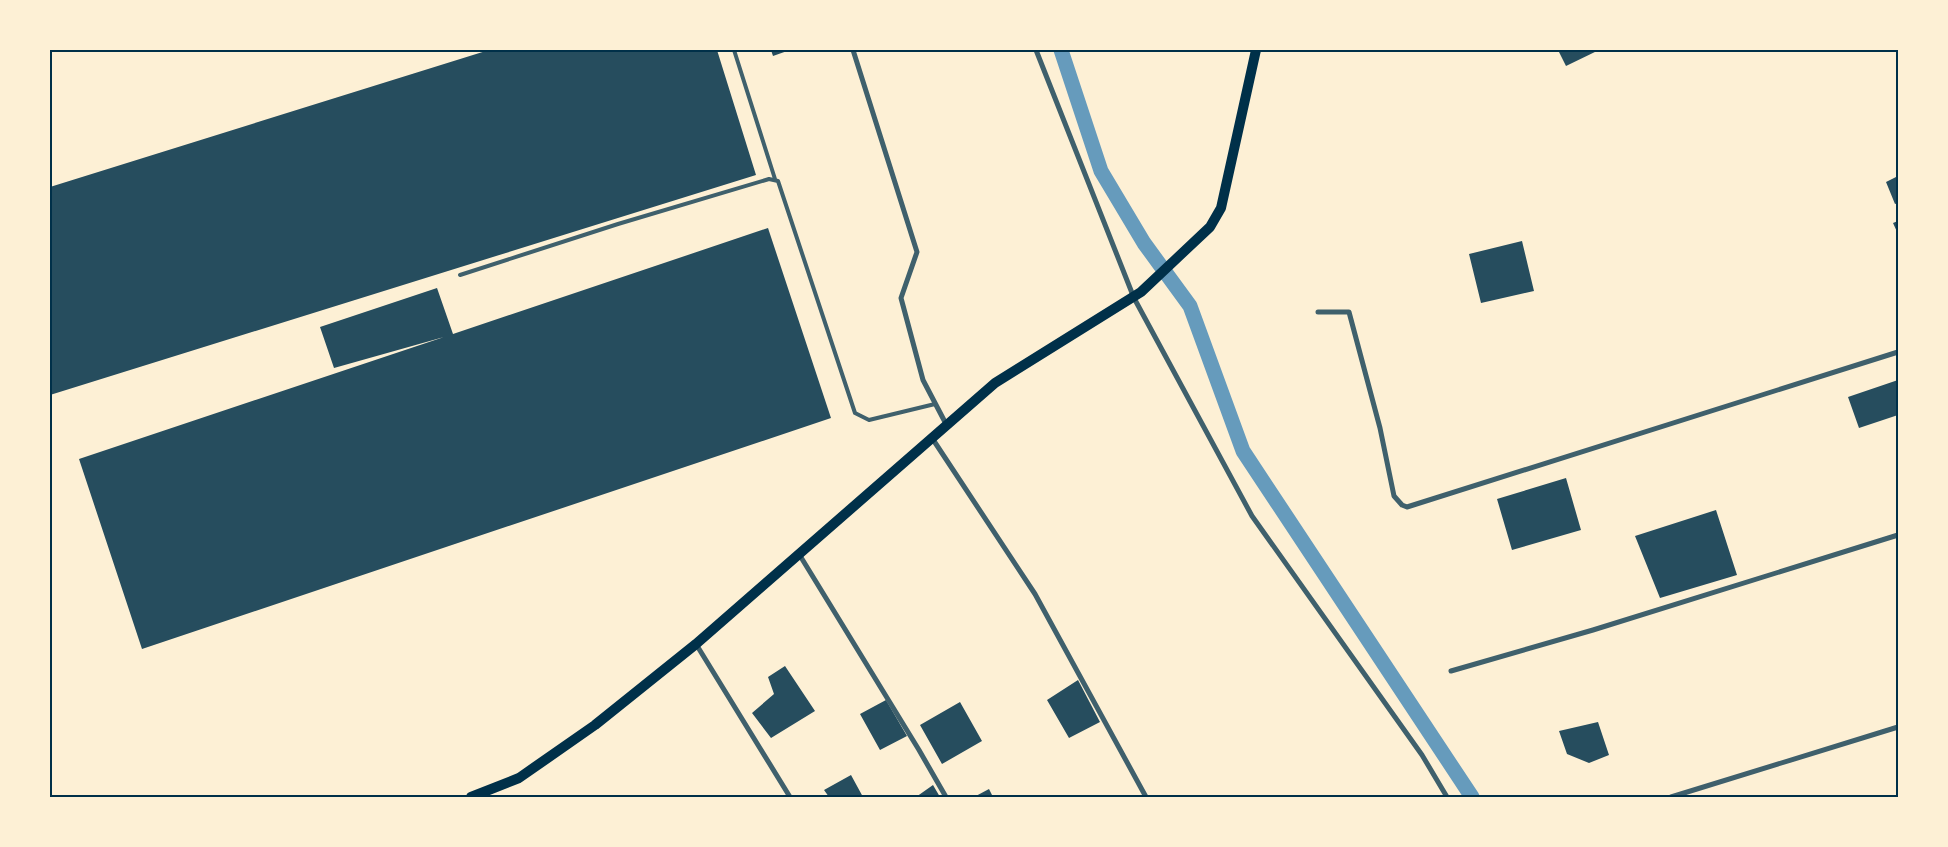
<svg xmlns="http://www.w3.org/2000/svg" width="1948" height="847" font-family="'Times New Roman',serif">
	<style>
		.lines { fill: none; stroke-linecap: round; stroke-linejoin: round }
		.canal { stroke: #669bbc; stroke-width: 15 }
		.building { fill: #264d5e }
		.service { stroke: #3f606c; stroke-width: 4 }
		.minor { stroke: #3f606c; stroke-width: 5 }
		.secondary { stroke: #003049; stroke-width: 10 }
		.neatline { fill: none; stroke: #003049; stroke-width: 2 }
	</style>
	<rect width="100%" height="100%" fill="#fdf0d5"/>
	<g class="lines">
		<path class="canal" d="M 1061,50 L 1101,171 L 1144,243 L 1190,306 L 1243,451 L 1472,797"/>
	</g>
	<path class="building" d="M 489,50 L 717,50 L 756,175 L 50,395 L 50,187 Z
		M 771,50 L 790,50 L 773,56 Z
		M 1558,50 L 1599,50 L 1566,66 Z
		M 1898,176 L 1898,203 L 1895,204 L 1886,182 Z
		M 1898,221 L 1898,234 L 1893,223 Z
		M 768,228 L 831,418 L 142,649 L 79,459 L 444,337 L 334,368 L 320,327 L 437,288 L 453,334 Z
		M 1522,241 L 1534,291 L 1481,303 L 1469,254 Z
		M 1898,380 L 1898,415 L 1859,428 L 1848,397 Z
		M 1566,478 L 1581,530 L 1512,550 L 1497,499 Z
		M 1716,510 L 1737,575 L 1660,598 L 1635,536 Z
		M 785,666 L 815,711 L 771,738 L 752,713 L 774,694 L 768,677 Z
		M 1078,680 L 1100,722 L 1069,738 L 1047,700 Z
		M 886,700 L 907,736 L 880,750 L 860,714 Z
		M 960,702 L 982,741 L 942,764 L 920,725 Z
		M 1598,722 L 1609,755 L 1589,763 L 1567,754 L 1559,731 Z
		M 851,775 L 863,797 L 829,797 L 824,790 Z
		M 933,785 L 940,797 L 916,797 Z
		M 989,789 L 993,797 L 974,797 Z"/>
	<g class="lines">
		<path class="service" d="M 734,50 L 775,179
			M 460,275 L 618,224 L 769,179 L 778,181 L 855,413 L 869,420 L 935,404"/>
		<path class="minor" d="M 853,50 L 917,252 L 901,298 L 923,380 L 946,424
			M 1036,50 L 1134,298 L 1252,516 L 1422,755 L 1447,797
			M 1318,312 L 1349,312 L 1380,428 L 1394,496 L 1402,505 L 1407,507 L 1898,352
			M 932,438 L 1035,594 L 1146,797
			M 799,554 L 919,750 L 946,797
			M 696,644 L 790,797
			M 1451,671 L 1593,630 L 1898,535
			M 1671,797 L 1898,727"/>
		<path class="secondary" d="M 471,797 L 519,778 L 595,725 L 696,644 L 995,383 L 1141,292 L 1210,227 L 1221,208 L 1256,50"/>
	</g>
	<rect width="1948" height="847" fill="none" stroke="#fdf0d5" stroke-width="102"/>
	<rect x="51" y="51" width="1846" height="745" class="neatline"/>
</svg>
